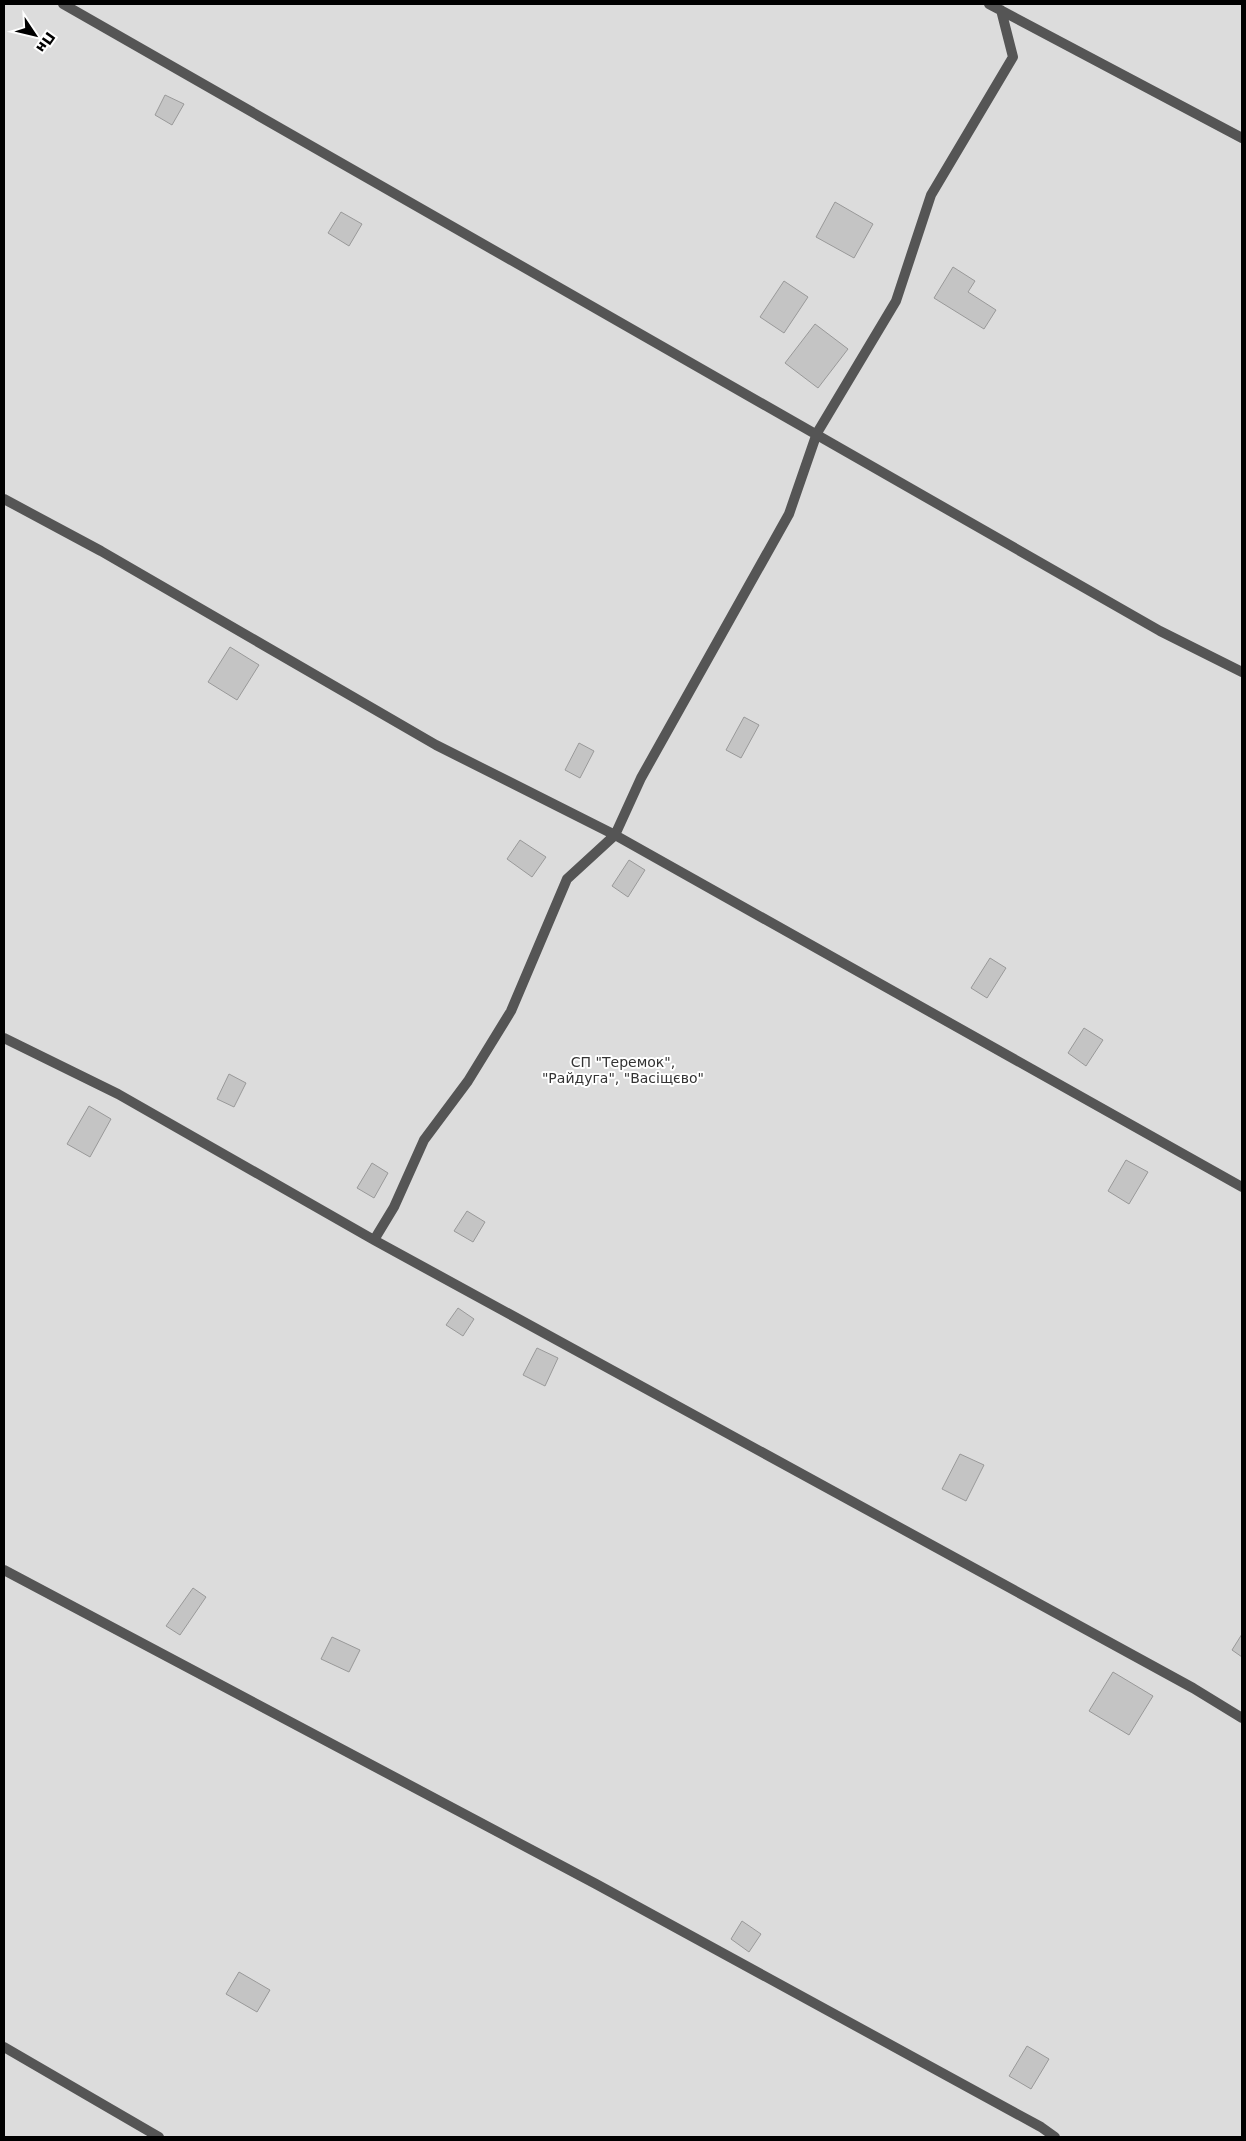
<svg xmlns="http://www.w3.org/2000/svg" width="1246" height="2141" font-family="'DejaVu Sans',sans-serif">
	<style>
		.green { fill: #dcdcdc }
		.building { fill: #c4c4c4; stroke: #999 }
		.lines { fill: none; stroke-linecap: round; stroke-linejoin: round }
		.service { stroke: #555; stroke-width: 10 }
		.labels { text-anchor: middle; stroke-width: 4; stroke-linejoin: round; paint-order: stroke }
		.park-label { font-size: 14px; fill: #333; stroke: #fff }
	</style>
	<rect width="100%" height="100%" fill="#fff"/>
	<path class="green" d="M 4,4 L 1242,4 L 1242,2137 L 4,2137 Z"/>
	<path class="building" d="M 165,95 L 184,104 L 172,125 L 155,115 Z
		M 835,202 L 873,224 L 854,258 L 816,237 Z
		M 341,212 L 362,224 L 349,246 L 328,233 Z
		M 953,267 L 975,281 L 968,292 L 996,310 L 984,329 L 934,298 Z
		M 784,281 L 808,297 L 784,333 L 760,317 Z
		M 815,324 L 848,349 L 818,388 L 785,363 Z
		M 230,647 L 259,665 L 237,700 L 208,682 Z
		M 744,717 L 759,725 L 741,758 L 726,750 Z
		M 579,743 L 594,751 L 580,778 L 565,770 Z
		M 520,840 L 546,857 L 532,877 L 507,859 Z
		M 629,860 L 645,870 L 628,897 L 612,886 Z
		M 990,958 L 1006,968 L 987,998 L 971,988 Z
		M 1084,1028 L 1103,1040 L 1086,1066 L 1068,1053 Z
		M 229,1074 L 246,1083 L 234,1107 L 217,1099 Z
		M 89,1106 L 111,1119 L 90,1157 L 67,1144 Z
		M 1126,1160 L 1148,1172 L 1129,1204 L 1108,1191 Z
		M 372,1163 L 388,1173 L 374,1198 L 357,1188 Z
		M 467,1211 L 485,1222 L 473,1242 L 454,1231 Z
		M 458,1308 L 474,1319 L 463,1336 L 446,1325 Z
		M 537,1348 L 558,1358 L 545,1386 L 523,1375 Z
		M 960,1454 L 984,1465 L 966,1501 L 942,1489 Z
		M 193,1588 L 206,1597 L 180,1635 L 166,1626 Z
		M 1242,1634 L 1242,1657 L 1232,1650 Z
		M 332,1637 L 360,1650 L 349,1672 L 321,1659 Z
		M 1113,1672 L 1153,1696 L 1129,1735 L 1089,1711 Z
		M 742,1921 L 761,1934 L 749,1952 L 731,1939 Z
		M 239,1972 L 270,1990 L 257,2012 L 226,1994 Z
		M 1027,2046 L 1049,2059 L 1031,2089 L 1009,2076 Z"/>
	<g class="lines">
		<path class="service" d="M 63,4 L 1160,631 L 1242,672
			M 989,4 L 1242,138
			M 4,499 L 101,551 L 436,745 L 615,835 L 1242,1187
			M 4,1038 L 118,1094 L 374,1240 L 1193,1688 L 1242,1718
			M 374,1240 L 394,1207 L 424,1140 L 468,1081 L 511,1011 L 567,879 L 615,835 L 641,778 L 789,514 L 817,433 L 896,301 L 931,195 L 1013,57 L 1001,10
			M 4,1570 L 596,1884 L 1041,2127 L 1055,2137
			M 4,2047 L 159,2137"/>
	</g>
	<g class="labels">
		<g class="park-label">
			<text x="623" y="1067">СП "Теремок",<tspan x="623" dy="16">"Райдуга", "Васіщєво"</tspan></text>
		</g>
	</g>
	<rect width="1246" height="2141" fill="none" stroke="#000000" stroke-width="10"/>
	<g transform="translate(35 35) rotate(125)" stroke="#ffffff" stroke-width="4" paint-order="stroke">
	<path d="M0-4L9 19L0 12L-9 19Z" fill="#000000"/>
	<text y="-8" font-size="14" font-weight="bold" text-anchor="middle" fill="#000000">Пн</text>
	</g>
</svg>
